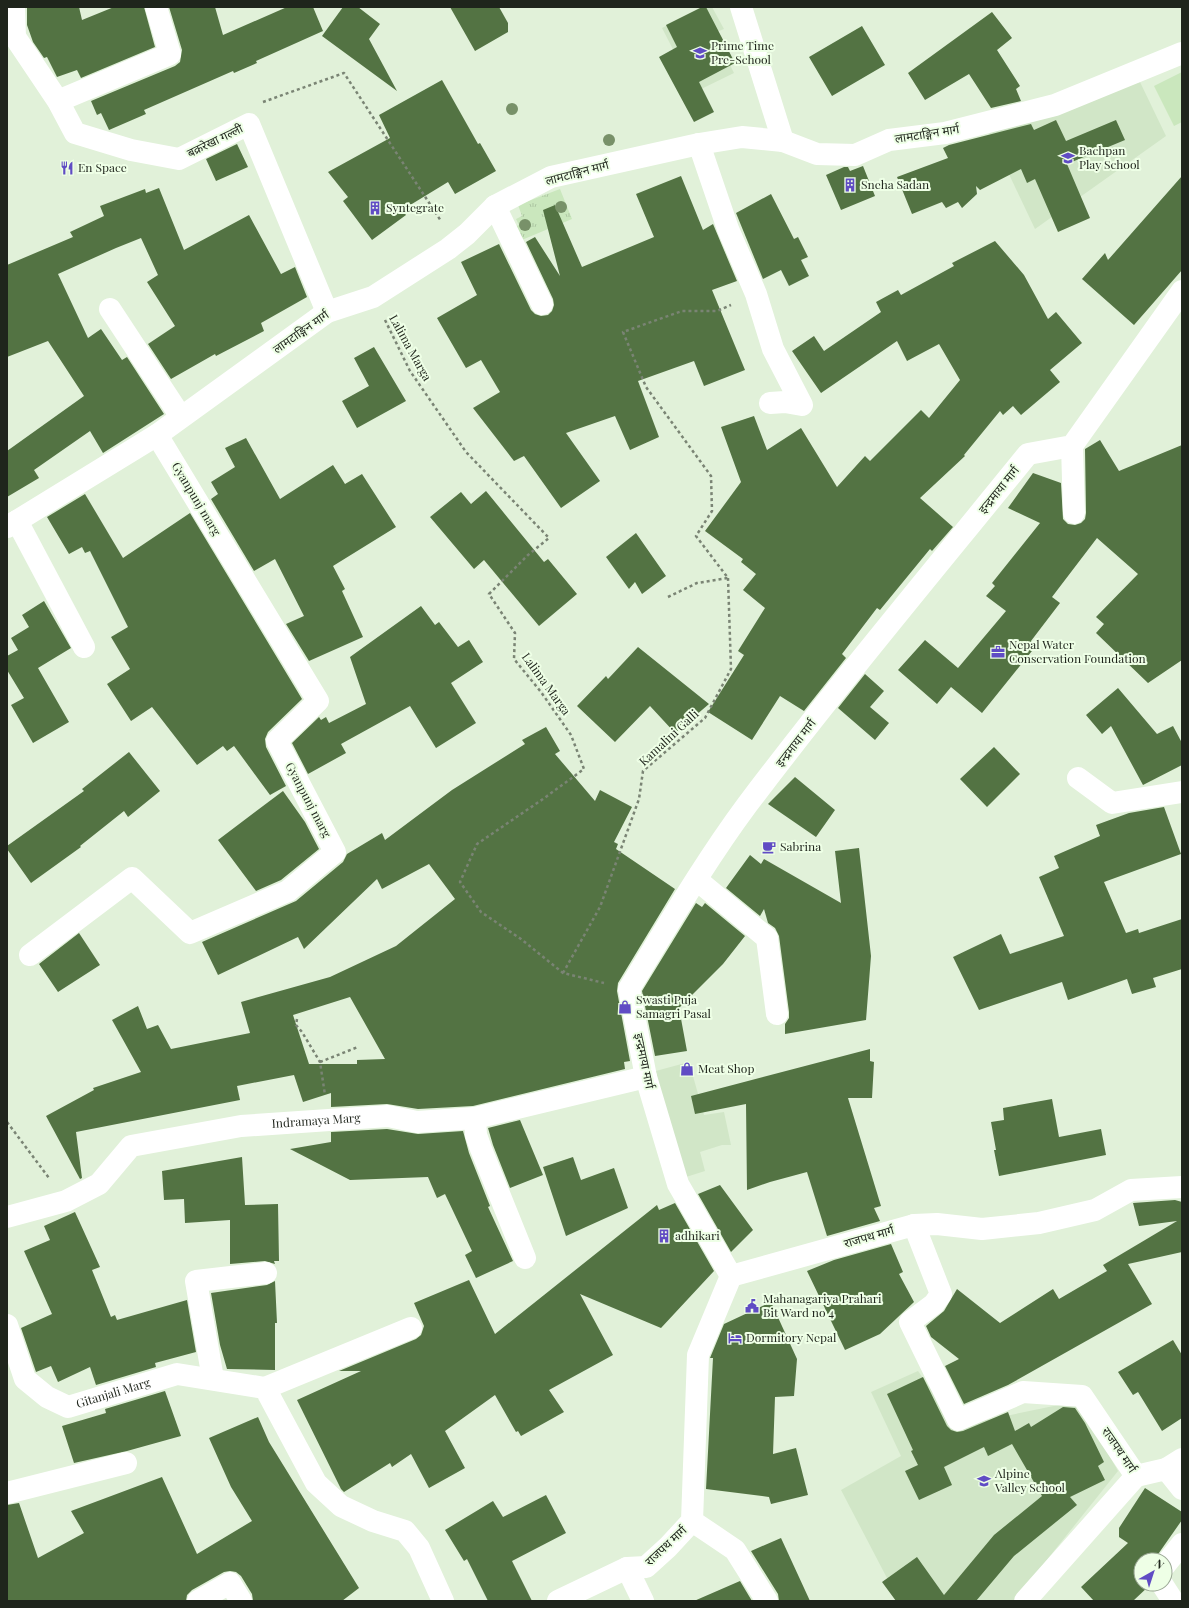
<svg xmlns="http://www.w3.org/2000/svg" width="1189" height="1608" font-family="'Playfair Display','Noto Sans Devanagari',serif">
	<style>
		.built { fill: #d1e6c7 }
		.grass { fill: url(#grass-tufts) }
		.park { fill: #cae7bd }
		.building { fill: #537343; fill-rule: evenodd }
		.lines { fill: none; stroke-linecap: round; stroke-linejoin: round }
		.path { stroke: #7a8474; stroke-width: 2.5; stroke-dasharray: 3 3; stroke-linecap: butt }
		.minor { stroke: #fff; stroke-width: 22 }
		.tree { fill: #789169 }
		.labels { text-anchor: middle; stroke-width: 4; stroke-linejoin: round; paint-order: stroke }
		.poi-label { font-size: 12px; fill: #1f251c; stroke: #eeffe6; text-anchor: start }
		.street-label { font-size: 12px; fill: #1f251c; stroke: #eeffe6 }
	</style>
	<defs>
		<pattern id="grass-tufts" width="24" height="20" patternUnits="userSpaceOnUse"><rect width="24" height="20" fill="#cae7bd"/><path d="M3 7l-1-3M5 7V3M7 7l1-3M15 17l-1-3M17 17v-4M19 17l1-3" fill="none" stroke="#adc6a2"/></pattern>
	</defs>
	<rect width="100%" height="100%" fill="#e1f1d9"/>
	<path class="built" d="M 703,7 L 712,7 L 724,29 L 714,33 L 734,73 L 695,92 L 662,28 Z
		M 1140,82 L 1166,136 L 1035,229 L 987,128 Z
		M 689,1062 L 704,1115 L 724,1112 L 731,1145 L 722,1145 L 700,1152 L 705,1171 L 686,1177 L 652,1072 Z
		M 918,1371 L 957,1426 L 1078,1401 L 1118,1471 L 1014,1601 L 899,1601 L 841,1490 L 901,1456 L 871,1392 Z"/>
	<path class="grass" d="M 560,189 L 572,219 L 517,242 L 511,228 L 519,225 L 516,219 L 522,216 L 518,205 Z"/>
	<path class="park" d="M 1182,72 L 1182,122 L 1174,126 L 1154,86 Z"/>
	<path class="building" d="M 27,7 L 79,7 L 82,20 L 114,7 L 144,7 L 155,47 L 81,78 L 77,70 L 57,77 L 47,57 L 44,58 L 33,42 L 27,25 Z
		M 169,7 L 215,7 L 223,35 L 287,7 L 313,7 L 323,31 L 256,61 L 257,63 L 234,73 L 233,71 L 144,110 L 146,114 L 109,130 L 101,113 L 97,115 L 91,101 L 175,66 L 180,62 L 182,50 Z
		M 343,7 L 358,7 L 380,24 L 369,39 L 397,91 L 322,36 Z
		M 450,7 L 499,7 L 508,23 L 508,32 L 475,51 Z
		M 702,7 L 706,7 L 735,63 L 699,82 L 714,112 L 694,122 L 659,57 L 677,47 L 666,25 Z
		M 992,12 L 1012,38 L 997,50 L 1020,86 L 1016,89 L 1021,101 L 991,108 L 969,74 L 925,100 L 908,73 Z
		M 862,26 L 885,65 L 832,96 L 809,57 Z
		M 442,80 L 478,144 L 480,143 L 496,171 L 455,194 L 448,182 L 402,210 L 406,215 L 372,240 L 343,201 L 348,197 L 328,172 L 390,138 L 379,115 Z
		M 1056,120 L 1066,141 L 1116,120 L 1125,140 L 1067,164 L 1090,218 L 1058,232 L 1035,179 L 1027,183 L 1021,169 L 980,190 L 976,186 L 977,194 L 962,208 L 958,202 L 946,208 L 942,202 L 912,214 L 897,177 L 948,158 L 943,148 L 949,145 L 1031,124 L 1034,130 Z
		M 237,144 L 248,167 L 216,181 L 206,159 Z
		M 863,166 L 875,196 L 841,210 L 826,175 L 844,167 L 848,167 L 850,171 Z
		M 681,176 L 703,230 L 713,224 L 737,281 L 712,290 L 745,370 L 704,386 L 694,361 L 638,381 L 659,437 L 630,450 L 615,416 L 566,433 L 600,481 L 561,508 L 524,456 L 514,461 L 473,408 L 500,392 L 481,360 L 466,368 L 437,318 L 477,295 L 461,262 L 499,244 L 531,310 L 535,314 L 541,316 L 548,315 L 552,311 L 554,305 L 553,299 L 526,242 L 535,237 L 560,276 L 543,210 L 555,205 L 582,267 L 654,237 L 636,194 Z
		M 1182,176 L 1182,270 L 1134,325 L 1082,279 L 1105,253 L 1108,260 Z
		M 159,188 L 184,250 L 249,215 L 281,274 L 295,267 L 307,297 L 261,323 L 264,331 L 216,356 L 215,354 L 171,379 L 148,344 L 175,326 L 147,282 L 158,275 L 141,238 L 116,248 L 58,274 L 88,338 L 101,329 L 122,360 L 127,357 L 164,414 L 103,453 L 90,431 L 34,470 L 39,478 L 7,497 L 7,451 L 84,396 L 48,341 L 7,357 L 7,265 L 73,237 L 70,232 L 104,216 L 100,206 L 145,189 L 146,193 Z
		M 771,194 L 794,239 L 798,237 L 808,257 L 801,260 L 809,276 L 789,286 L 781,270 L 763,279 L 736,213 Z
		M 995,241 L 1024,275 L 1048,319 L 1056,312 L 1082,343 L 1050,370 L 1060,382 L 1021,415 L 1013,406 L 1003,415 L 1000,411 L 964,455 L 965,456 L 920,498 L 953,527 L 932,551 L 930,549 L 880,610 L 877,608 L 842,654 L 846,658 L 804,711 L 780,696 L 752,740 L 708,712 L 744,655 L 738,651 L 765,608 L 743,590 L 756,574 L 741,562 L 743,559 L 705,531 L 741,482 L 721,427 L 754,416 L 767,450 L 801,428 L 837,487 L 865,456 L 870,461 L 921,410 L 929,418 L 960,380 L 939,344 L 907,361 L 897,341 L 821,393 L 792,351 L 814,336 L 824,351 L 881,312 L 876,302 L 898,290 L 901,295 L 954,266 L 952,263 Z
		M 374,347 L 406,401 L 357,428 L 342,401 L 369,386 L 354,358 Z
		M 246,438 L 280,499 L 333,465 L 345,484 L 362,474 L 396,527 L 333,566 L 345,589 L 342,591 L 363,637 L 309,661 L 286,624 L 304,616 L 275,559 L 254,571 L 211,499 L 218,494 L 211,482 L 235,467 L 225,448 Z
		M 1100,440 L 1119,471 L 1182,445 L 1182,660 L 1148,683 L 1096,633 L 1104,624 L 1096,617 L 1138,574 L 1097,538 L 1052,597 L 1060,603 L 1031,641 L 1036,646 L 982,713 L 951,687 L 937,704 L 898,670 L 925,640 L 958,668 L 1006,611 L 986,596 L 995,586 L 992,583 L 1040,523 L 1008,508 L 1033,473 L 1061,483 L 1063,519 L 1068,524 L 1075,525 L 1081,523 L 1085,519 L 1086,513 L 1085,449 Z
		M 486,491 L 544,562 L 548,559 L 577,594 L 539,626 L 484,560 L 474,569 L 430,517 L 461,492 L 471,504 Z
		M 85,494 L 123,558 L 190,513 L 302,699 L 268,732 L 265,739 L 266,747 L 286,786 L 270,795 L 234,746 L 227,751 L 223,746 L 197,765 L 152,707 L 131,721 L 107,684 L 130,669 L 111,637 L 128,627 L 90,551 L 85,553 L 82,547 L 69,554 L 47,517 Z
		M 636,533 L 666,576 L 642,594 L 635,582 L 629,589 L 606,557 Z
		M 44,601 L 71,648 L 38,668 L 69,722 L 33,743 L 11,705 L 24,698 L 7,670 L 7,656 L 18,650 L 11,638 L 29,627 L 22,615 Z
		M 421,606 L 435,625 L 439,622 L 458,647 L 469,640 L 483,662 L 451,683 L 476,723 L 436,748 L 410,706 L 341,744 L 346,753 L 308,774 L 292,743 L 319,717 L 321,720 L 326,717 L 329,723 L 366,704 L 350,657 Z
		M 638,647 L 709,704 L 675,733 L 650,706 L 615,742 L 577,706 L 606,676 L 608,679 Z
		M 865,674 L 884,691 L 870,707 L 889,723 L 875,740 L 838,708 Z
		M 1118,688 L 1157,734 L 1173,726 L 1182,743 L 1182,765 L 1143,785 L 1111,726 L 1102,734 L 1086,715 Z
		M 546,727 L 560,751 L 555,754 L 595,801 L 600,790 L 632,807 L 614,842 L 618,844 L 616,849 L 675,889 L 618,983 L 617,991 L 630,1061 L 624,1062 L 625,1069 L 473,1106 L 418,1109 L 387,1104 L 331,1107 L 331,1093 L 303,1102 L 294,1075 L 237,1086 L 240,1100 L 76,1132 L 82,1178 L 80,1179 L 46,1116 L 94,1090 L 93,1088 L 141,1072 L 112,1020 L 138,1006 L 147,1029 L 158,1025 L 171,1049 L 250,1033 L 241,1002 L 330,977 L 396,946 L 455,899 L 429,864 L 382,889 L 377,879 L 304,949 L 298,937 L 218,975 L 202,942 L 296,901 L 343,862 L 347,854 L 382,833 L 385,840 L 452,790 L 525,744 L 522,740 ZM 350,997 L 385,1059 L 357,1060 L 357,1064 L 309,1064 L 293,1015 Z
		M 994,747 L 1020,774 L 987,807 L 960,779 Z
		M 129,752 L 160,791 L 128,817 L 124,811 L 80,846 L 81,847 L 31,883 L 7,849 L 7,846 L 84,791 L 82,789 Z
		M 795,777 L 835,810 L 816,837 L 768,804 Z
		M 283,791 L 305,822 L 319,849 L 281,880 L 256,891 L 218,840 Z
		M 1164,807 L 1181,854 L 1104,882 L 1126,933 L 1138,929 L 1139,933 L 1182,919 L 1182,969 L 1153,978 L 1156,987 L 1132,994 L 1127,979 L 1068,1000 L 1062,982 L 979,1010 L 953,957 L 1001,934 L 1010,954 L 1064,936 L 1039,877 L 1059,868 L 1054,856 L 1100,836 L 1096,825 L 1129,813 Z
		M 859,848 L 871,956 L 866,1020 L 785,1034 L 785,1024 L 789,1018 L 789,1012 L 779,936 L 775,928 L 768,923 L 764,909 L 760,916 L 726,888 L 750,855 L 761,864 L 764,859 L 841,903 L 835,851 Z
		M 696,903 L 702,907 L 705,903 L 745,936 L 723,964 L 679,1008 L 687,1051 L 655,1056 L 642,991 Z
		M 79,933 L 100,965 L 58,992 L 39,964 Z
		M 870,1049 L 870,1061 L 874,1062 L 872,1098 L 848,1098 L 881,1206 L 874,1208 L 880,1221 L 827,1236 L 807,1172 L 770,1182 L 747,1190 L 746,1104 L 695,1114 L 691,1096 Z
		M 1052,1099 L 1059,1137 L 1101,1129 L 1106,1155 L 999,1176 L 994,1150 L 996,1150 L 991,1122 L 1004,1120 L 1003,1108 Z
		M 520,1120 L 543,1175 L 510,1188 L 493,1145 L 488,1128 Z
		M 387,1129 L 418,1134 L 463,1131 L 469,1153 L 490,1206 L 488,1207 L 513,1261 L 476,1278 L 465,1255 L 472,1251 L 445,1194 L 437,1198 L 428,1177 L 350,1180 L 290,1149 L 331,1142 L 331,1132 Z
		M 242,1157 L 245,1205 L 278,1204 L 279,1261 L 274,1261 L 275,1264 L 265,1261 L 230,1264 L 230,1220 L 185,1223 L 184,1199 L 164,1200 L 162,1171 Z
		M 573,1157 L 581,1180 L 614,1168 L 628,1208 L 566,1236 L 543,1167 Z
		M 720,1185 L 753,1230 L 731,1252 L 698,1194 Z
		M 1175,1200 L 1182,1202 L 1182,1252 L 1128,1264 L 1152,1304 L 1008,1385 L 964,1404 L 945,1366 L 959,1359 L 931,1337 L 926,1326 L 944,1311 L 957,1289 L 1000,1323 L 1053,1289 L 1059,1299 L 1107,1271 L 1103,1265 L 1177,1221 L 1139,1226 L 1133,1203 Z
		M 675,1203 L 714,1271 L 661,1328 L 580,1294 L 613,1355 L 549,1390 L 564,1412 L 521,1436 L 518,1431 L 516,1432 L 495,1395 L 445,1431 L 465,1468 L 429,1488 L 411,1454 L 392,1467 L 390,1463 L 344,1492 L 341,1489 L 297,1400 L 361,1371 L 339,1371 L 416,1339 L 421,1335 L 424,1326 L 414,1303 L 469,1280 L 495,1334 L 657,1205 L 659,1210 Z
		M 75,1212 L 100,1267 L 92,1270 L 111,1317 L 115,1315 L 117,1320 L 187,1300 L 196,1352 L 155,1363 L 156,1367 L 96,1385 L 90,1367 L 58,1382 L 51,1366 L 36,1372 L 21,1328 L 52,1314 L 24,1251 L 50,1240 L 44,1226 Z
		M 891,1244 L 903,1272 L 899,1274 L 914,1302 L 880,1334 L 845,1350 L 807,1271 L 834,1260 Z
		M 275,1281 L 277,1323 L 275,1323 L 275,1370 L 227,1369 L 220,1345 L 211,1293 L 267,1285 Z
		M 771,1302 L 797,1359 L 794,1396 L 775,1397 L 773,1454 L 796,1448 L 808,1495 L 771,1504 L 769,1497 L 706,1489 L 713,1358 L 710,1358 L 724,1324 Z
		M 1173,1340 L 1182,1355 L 1182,1418 L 1162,1431 L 1138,1392 L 1133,1395 L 1118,1372 Z
		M 923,1377 L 947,1426 L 951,1430 L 957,1432 L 963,1431 L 1008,1412 L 1015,1431 L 1029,1423 L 1031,1427 L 1063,1407 L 1075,1408 L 1085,1423 L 1104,1462 L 1098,1466 L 1105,1480 L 1070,1497 L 1077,1505 L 1014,1556 L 976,1601 L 896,1601 L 882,1582 L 917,1557 L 944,1595 L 994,1535 L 1042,1496 L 1012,1444 L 988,1456 L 984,1447 L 944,1467 L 952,1485 L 919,1500 L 905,1471 L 918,1465 L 911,1451 L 913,1450 L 887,1394 Z
		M 165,1391 L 181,1436 L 127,1451 L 74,1463 L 62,1426 L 106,1413 L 105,1409 Z
		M 258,1417 L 269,1442 L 359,1588 L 342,1601 L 253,1601 L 252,1594 L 241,1576 L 236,1572 L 230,1571 L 224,1572 L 192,1590 L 187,1595 L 186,1601 L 7,1601 L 7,1505 L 19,1503 L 38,1558 L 84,1533 L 71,1511 L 162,1477 L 197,1554 L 252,1521 L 231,1487 L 209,1438 Z
		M 1145,1488 L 1182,1512 L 1182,1520 L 1154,1560 L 1141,1560 L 1141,1584 L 1150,1585 L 1133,1601 L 1094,1601 L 1081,1587 L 1128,1543 L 1119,1537 L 1119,1528 Z
		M 546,1495 L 566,1533 L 512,1561 L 532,1601 L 488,1601 L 467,1559 L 464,1561 L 445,1530 L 493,1501 L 503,1517 Z
		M 781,1538 L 810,1601 L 779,1601 L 778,1594 L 751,1551 Z
		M 740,1581 L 752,1601 L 694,1601 Z"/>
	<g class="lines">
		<path class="path" d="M 263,102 L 344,73 L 441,221
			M 385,320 L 410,371 L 466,452 L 549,538 L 528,555 L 489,594 L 515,633 L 514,659 L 541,692 L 571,735 L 584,769 L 543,799 L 477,844 L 460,882 L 481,912 L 521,939 L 563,973 L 604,983
			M 668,597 L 697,583 L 728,578 L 696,536 L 712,511 L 711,476 L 646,387 L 623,332 L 682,311 L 717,311 L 731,305
			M 563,973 L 600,907 L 639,799 L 643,771 L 705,718 L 731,669 L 728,578
			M 297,1019 L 296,1025 L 302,1032 L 320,1062 L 325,1095
			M 320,1062 L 358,1047
			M 7,1122 L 49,1178"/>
		<g class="minor">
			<path d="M 14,7 L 15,37 L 58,101 L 75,133 L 131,150 L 179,159 L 249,124 L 327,312"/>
			<path d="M 741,7 L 783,141"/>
			<path d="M 58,101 L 170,54 L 156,7"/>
			<path d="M 699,144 L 728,229 L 756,294 L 773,349 L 802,405 L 785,402 L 770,403"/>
			<path d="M 495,206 L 542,304"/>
			<path d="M 110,309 L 181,417"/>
			<path d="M 1072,446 L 1074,513"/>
			<path d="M 17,521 L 84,647"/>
			<path d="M 7,527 L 157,435 L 327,312 L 373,297 L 448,249 L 467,234 L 495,206 L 551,177 L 699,144 L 742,137 L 783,141 L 817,154 L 855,155 L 889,140 L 945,133 L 1055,105 L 1182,53"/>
			<path d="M 1078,778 L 1112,803 L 1182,792"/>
			<path d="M 697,880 L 767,938 L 777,1014"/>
			<path d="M 30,955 L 132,878 L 190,933 L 288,891 L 335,852 L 277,741 L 318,701 L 157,435"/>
			<path d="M 475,1118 L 476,1135 L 481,1149 L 525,1258"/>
			<path id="s1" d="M 7,1217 L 66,1201 L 99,1184 L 131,1146 L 241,1126 L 388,1116 L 417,1122 L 475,1118 L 646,1077"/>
			<path d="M 914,1225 L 937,1224 L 982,1229 L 1039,1223 L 1095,1210 L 1131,1190 L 1182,1187"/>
			<path d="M 731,1276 L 678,1184 L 646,1077 L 629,989 C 667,927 704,863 747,805 C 837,686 934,570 1028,454 L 1072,446 L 1182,291"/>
			<path id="s2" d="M 7,1325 L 25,1379 L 47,1397 L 68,1407 L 177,1374 L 265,1388 L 316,1483 L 341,1506 L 373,1521 L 405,1531 L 419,1548 L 443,1601"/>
			<path d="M 213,1379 L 196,1281 L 266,1273"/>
			<path d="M 265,1388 L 411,1328"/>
			<path d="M 1166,1469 L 1182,1459"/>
			<path d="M 7,1493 L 126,1463"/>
			<path d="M 692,1521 L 735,1550 L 767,1601"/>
			<path d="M 1165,1565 L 1182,1544"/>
			<path d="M 627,1568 L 643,1601"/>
			<path d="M 1162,1584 L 1173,1601"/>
			<path d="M 198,1601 L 230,1583 L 241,1601"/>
			<path d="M 558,1601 L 627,1568 L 646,1567 L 668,1547 L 692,1521 L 698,1355 L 731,1276 L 914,1225 L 941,1294 L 934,1304 L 910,1322 L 958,1420 L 1023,1392 L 1082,1396 L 1136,1476 L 1166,1469 L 1182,1489"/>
			<path d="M 1025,1601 L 1136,1476"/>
		</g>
	</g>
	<g class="tree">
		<circle cx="512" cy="109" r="6"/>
		<circle cx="609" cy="140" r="6"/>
		<circle cx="561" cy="207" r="6"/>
		<circle cx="525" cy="225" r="6"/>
	</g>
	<defs>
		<g id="school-bare" transform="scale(1.08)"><path d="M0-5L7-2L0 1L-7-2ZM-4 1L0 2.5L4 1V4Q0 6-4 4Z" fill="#604cc4" stroke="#eeffe6" stroke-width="2.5" paint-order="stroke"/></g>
		<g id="restaurant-bare" transform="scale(1.08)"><path d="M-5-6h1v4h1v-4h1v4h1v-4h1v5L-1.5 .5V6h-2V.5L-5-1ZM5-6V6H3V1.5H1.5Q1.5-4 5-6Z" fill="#604cc4" stroke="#eeffe6" stroke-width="2.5" paint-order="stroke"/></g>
		<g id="building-bare" transform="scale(1.08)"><path d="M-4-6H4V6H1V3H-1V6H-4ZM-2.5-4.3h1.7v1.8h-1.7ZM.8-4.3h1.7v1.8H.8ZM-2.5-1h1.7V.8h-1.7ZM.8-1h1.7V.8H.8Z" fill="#604cc4" stroke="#eeffe6" stroke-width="2.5" paint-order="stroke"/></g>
		<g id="office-bare" transform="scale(1.08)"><path d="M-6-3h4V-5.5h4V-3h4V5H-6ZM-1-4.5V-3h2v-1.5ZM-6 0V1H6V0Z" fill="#604cc4" stroke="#eeffe6" stroke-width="2.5" paint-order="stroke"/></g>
		<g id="cafe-bare" transform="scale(1.08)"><path d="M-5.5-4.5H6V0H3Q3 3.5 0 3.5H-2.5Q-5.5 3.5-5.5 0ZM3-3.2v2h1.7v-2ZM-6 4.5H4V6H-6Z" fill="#604cc4" stroke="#eeffe6" stroke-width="2.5" paint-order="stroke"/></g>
		<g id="shop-bare" transform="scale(1.08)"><path d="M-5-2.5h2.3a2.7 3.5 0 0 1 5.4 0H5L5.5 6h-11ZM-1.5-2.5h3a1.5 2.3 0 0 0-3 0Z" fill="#604cc4" stroke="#eeffe6" stroke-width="2.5" paint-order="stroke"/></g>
		<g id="civic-bare" transform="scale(1.08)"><path d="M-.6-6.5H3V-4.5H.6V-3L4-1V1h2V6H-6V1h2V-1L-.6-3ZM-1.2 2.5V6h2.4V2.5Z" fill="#604cc4" stroke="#eeffe6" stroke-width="2.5" paint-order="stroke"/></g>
		<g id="hotel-bare" transform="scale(1.08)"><path d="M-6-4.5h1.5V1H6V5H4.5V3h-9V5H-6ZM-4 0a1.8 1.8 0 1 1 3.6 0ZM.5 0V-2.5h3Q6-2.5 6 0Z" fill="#604cc4" stroke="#eeffe6" stroke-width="2.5" paint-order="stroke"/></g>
	</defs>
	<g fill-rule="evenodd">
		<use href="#school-bare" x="700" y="53"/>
		<use href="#school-bare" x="1068" y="158"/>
		<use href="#restaurant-bare" x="67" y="168"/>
		<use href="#building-bare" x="850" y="185"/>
		<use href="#building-bare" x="375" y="208"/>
		<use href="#office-bare" x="998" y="652"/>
		<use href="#cafe-bare" x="769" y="847"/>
		<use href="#shop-bare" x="625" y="1007"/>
		<use href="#shop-bare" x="687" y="1069"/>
		<use href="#building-bare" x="664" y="1236"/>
		<use href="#civic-bare" x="752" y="1306"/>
		<use href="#hotel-bare" x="735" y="1338"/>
		<use href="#school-bare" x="984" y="1481"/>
	</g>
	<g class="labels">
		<g class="poi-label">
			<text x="711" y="50">Prime Time<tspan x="711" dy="14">Pre-School</tspan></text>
			<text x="1079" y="155">Bachpan<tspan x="1079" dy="14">Play School</tspan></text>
			<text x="78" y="172">En Space</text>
			<text x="861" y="189">Sneha Sadan</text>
			<text x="386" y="212">Syntegrate</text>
			<text x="1009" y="649">Nepal Water<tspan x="1009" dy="14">Conservation Foundation</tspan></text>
			<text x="780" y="851">Sabrina</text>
			<text x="636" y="1004">Swasti Puja<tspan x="636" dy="14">Samagri Pasal</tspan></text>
			<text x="698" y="1073">Meat Shop</text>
			<text x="675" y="1240">adhikari</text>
			<text x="763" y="1303">Mahanagariya Prahari<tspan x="763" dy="14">Bit Ward no 4</tspan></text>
			<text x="746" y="1342">Dormitory Nepal</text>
			<text x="995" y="1478">Alpine<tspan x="995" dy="14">Valley School</tspan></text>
		</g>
		<g class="street-label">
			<text transform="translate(927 134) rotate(-9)" y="4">लामटाङ्गिन मार्ग</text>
			<text transform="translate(215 141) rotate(-26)" y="4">बक्ररेखा गल्ली</text>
			<text transform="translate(577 173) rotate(-15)" y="4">लामटाङ्गिन मार्ग</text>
			<text transform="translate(301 332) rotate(-35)" y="4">लामटाङ्गिन मार्ग</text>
			<text transform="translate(410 348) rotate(61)" y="4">Lalima Marga</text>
			<text transform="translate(999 490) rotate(-51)" y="4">इन्द्रमाया मार्ग</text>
			<text transform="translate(196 499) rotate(59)" y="4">Gyanpunj marg</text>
			<text transform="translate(546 684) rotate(54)" y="4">Lalima Marga</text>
			<text transform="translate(669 738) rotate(-43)" y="4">Kamalini Galli</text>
			<text transform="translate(796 743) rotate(-52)" y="4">इन्द्रमाया मार्ग</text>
			<text transform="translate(308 800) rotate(62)" y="4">Gyanpunj marg</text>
			<text transform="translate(644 1061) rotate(78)" y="4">इन्द्रमाया मार्ग</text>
			<text dy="4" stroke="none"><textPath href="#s1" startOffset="335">Indramaya Marg</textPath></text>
			<text transform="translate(869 1237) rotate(-16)" y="4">राजपथ मार्ग</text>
			<text dy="4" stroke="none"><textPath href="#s2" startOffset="156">Gitanjali Marg</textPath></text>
			<text transform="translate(1119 1450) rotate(56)" y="4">राजपथ मार्ग</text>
			<text transform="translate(666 1546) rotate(-43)" y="4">राजपथ मार्ग</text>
		</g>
	</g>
	<rect width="1189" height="1608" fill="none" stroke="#1f251c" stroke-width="16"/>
	<g transform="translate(1153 1572) rotate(39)"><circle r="19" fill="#eeffe6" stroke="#9ba895"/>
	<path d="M0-3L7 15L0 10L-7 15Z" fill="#604cc4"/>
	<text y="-6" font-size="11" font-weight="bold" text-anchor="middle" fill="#1f251c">N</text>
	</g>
</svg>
